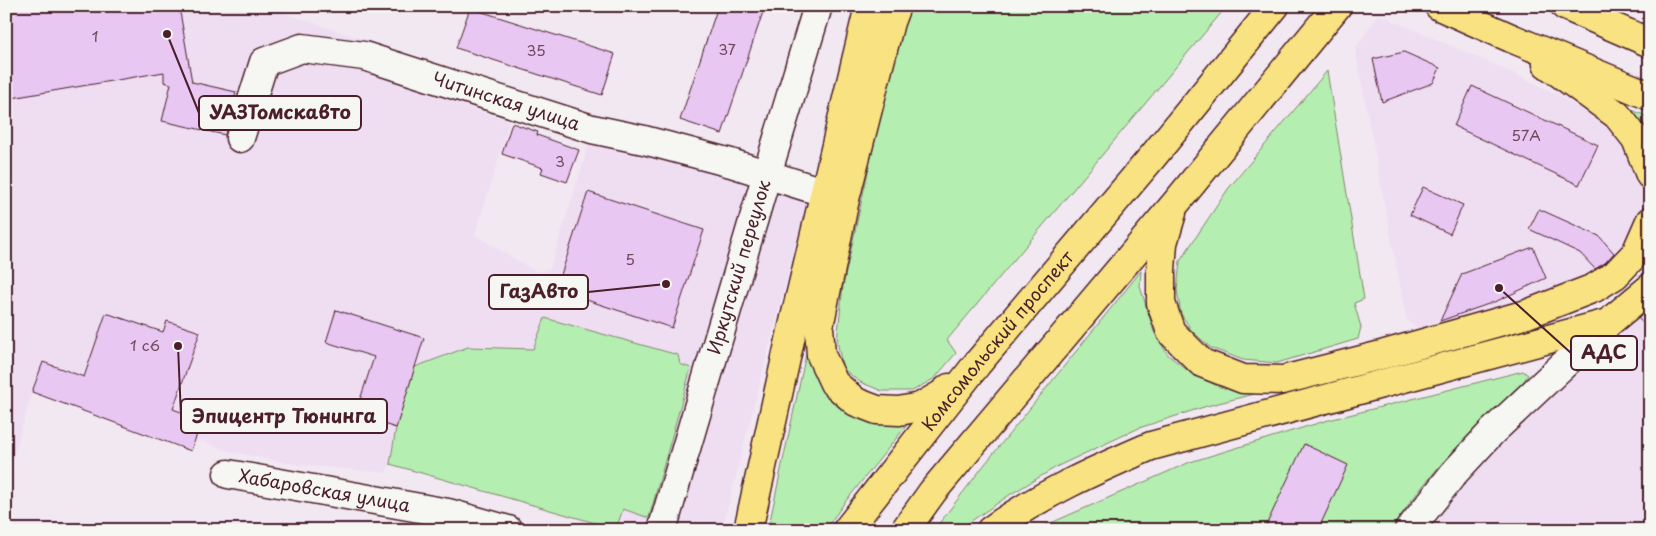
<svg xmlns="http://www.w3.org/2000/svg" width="1656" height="536" font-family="'Playpen Sans',sans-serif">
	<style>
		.built { fill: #efdef2 }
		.green { fill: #b5eeb1; stroke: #80866e }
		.building { fill: #e8c7f3; stroke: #4a1f2b }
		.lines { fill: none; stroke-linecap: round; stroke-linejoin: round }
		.minor-casing { stroke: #4a1f2b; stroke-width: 31 }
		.major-casing { stroke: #4a1f2b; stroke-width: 31 }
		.minor { stroke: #f6f6f2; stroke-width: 28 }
		.major { stroke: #f8e281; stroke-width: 28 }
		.labels { text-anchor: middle; stroke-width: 4; stroke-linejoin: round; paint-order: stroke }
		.number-label { font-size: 15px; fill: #72495d }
		.street-label { font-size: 18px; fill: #4a1f2b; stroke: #f6f6f2 }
		.leader { fill: none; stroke: #4a1f2b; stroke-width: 2 }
		.callout-dot { fill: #4a1f2b; stroke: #f6f6f2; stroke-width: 2 }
		.callout { fill: #f6f6f2; stroke: #4a1f2b; stroke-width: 2 }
		.callout-label { font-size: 19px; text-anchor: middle; font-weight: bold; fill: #4a1f2b }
	</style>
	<rect width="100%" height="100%" fill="#f2e8f2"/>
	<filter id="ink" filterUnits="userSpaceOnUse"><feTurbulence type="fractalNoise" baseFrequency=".02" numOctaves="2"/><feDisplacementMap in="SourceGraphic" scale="10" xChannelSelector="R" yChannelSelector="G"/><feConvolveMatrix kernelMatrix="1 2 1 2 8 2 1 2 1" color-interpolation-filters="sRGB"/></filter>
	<g filter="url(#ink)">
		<path class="built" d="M 6,6 L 264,6 L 368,41 L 360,70 L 510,121 L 475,235 L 537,272 L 550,268 L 590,140 L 729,172 L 807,200 L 722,530 L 618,530 L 390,464 L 386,473 L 292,464 L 231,452 L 195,439 L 191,451 L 32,393 L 6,483 Z
			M 1378,14 L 1511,72 L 1557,94 L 1600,121 L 1627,146 L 1638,171 L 1643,195 L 1639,222 L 1626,247 L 1603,271 L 1557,293 L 1422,331 L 1410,323 L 1406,317 L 1355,49 Z
			M 1650,307 L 1650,530 L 1431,530 L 1446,506 L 1487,459 L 1541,403 Z"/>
		<path class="green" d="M 909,6 L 1227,6 L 947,340 L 956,353 L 935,378 L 912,391 L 882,391 L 860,382 L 843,369 L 837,341 L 843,286 L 874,144 L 900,30 Z
			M 1327,71 L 1364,299 L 1354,303 L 1361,327 L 1358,339 L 1277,363 L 1243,360 L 1211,348 L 1192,331 L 1181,314 L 1177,290 L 1180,261 L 1228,189 Z
			M 1630,109 L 1650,118 L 1650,134 Z
			M 1141,271 L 1140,286 L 1154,332 L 1168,355 L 1192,374 L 1220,387 L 1254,394 L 1207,406 L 1139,428 L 1058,466 L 1011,494 L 958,530 L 934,530 L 985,464 Z
			M 545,318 L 678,355 L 680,364 L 691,368 L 649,518 L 623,509 L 616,529 L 390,464 L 396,428 L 415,367 L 468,347 L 533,349 Z
			M 808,345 L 814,368 L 911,420 L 845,502 L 825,530 L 768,530 Z
			M 1523,371 L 1528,375 L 1524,381 C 1476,426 1427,474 1391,530 L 1039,530 L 1044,526 L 1190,462 L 1325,421 Z"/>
		<path class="building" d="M 6,6 L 179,6 L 192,82 L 236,92 L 225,135 L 162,121 L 171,84 L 164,82 L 164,72 L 6,99 Z
			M 718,6 L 765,6 L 722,134 L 680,120 Z
			M 470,8 L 615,54 L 602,95 L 456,48 Z
			M 1404,52 L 1440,68 L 1433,83 L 1382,102 L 1373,59 Z
			M 1472,86 L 1598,145 L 1579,185 L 1454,126 Z
			M 512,123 L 538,132 L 537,135 L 579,150 L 567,182 L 541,173 L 543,168 L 502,154 Z
			M 1423,187 L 1463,205 L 1450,234 L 1410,215 Z
			M 588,192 L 704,230 L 672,328 L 556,290 Z
			M 1539,209 L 1599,236 L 1614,253 L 1605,263 L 1595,269 L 1580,253 L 1529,229 Z
			M 1533,247 L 1546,278 L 1497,301 L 1440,321 L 1462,274 Z
			M 1650,309 L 1650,331 L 1638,318 Z
			M 336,310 L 424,338 L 396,428 L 355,415 L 374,357 L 326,342 Z
			M 106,313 L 163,332 L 167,321 L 200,332 L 173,409 L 202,420 L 191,451 L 32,392 L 43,362 L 84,377 Z
			M 1304,444 L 1348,465 L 1318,530 L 1264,530 Z"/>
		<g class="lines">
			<g class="minor-casing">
				<g id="minor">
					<path id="s1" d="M 240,138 L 264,62 L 302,48 L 364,56 L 592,129 L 644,140 L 731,163 L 845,199"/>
					<path id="s2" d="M 228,474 L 448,513 L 508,530"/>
					<path id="s3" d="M 662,530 L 767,174 L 818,6"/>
					<path d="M 1409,530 L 1454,473 L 1492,432 L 1608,323"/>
				</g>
			</g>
			<g class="major-casing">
				<g id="major">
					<path d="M 896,6 L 890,22 L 845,199 L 819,327 L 821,355 L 834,383 L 856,402 L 877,410 L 899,411 L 920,407 L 941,395 L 949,388"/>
					<path d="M 1439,6 L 1511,38 L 1650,96"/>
					<path d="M 1565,6 L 1650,43"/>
					<path d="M 1547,64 L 1617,115 L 1636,139 L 1650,175"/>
					<path d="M 1172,213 L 1163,243 L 1161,270 L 1161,303 L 1171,332 L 1202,363 L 1243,379 L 1283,380 L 1385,354 L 1527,314 L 1594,288 L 1615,275 L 1636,253 L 1650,221"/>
					<path d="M 748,530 L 794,322 L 869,6"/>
					<path id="s4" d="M 847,530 L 977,364 L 1154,155 L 1275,6"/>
					<path d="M 905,530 L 933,491 L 1175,204 L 1337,6"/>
					<path d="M 991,530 C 1041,494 1095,470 1151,446 L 1608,323 L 1650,288"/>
				</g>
			</g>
			<use href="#minor" class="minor"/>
			<use href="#major" class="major"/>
		</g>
	</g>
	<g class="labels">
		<g class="number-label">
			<text x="95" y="42">1</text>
			<text x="727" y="55">37</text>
			<text x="536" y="56">35</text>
			<text x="1526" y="141">57А</text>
			<text x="560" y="167">3</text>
			<text x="630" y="265">5</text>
			<text x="145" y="351">1 с6</text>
		</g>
		<g class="street-label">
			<text dy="6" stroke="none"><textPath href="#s1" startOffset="332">Читинская улица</textPath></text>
			<text dy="6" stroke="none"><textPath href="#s3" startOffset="274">Иркутский переулок</textPath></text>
			<text dy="6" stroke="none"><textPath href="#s4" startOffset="242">Комсомольский проспект</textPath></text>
			<text dy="6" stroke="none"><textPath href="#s2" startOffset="98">Хабаровская улица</textPath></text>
		</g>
	</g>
	<path class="leader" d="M167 34L199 113M666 284L588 292M1499 288L1571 353M178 346L181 416"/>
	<g class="callout-dot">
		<circle cx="167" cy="34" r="5"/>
		<circle cx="666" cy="284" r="5"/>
		<circle cx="1499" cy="288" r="5"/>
		<circle cx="178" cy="346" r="5"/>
	</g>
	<g class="callout">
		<rect x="199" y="96" width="162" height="34" rx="5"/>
		<rect x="489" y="275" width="99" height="34" rx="5"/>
		<rect x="1571" y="336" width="66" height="34" rx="5"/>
		<rect x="181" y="399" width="206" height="34" rx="5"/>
	</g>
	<g class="callout-label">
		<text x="280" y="119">УАЗТомскавто</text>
		<text x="539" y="298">ГазАвто</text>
		<text x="1604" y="359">АДС</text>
		<text x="284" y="423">Эпицентр Тюнинга</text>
	</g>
	<rect width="1656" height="536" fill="none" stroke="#f6f6f2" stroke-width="25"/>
	<rect x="12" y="12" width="1631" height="511" fill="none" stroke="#4a1f2b" stroke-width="2" filter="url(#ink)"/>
</svg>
